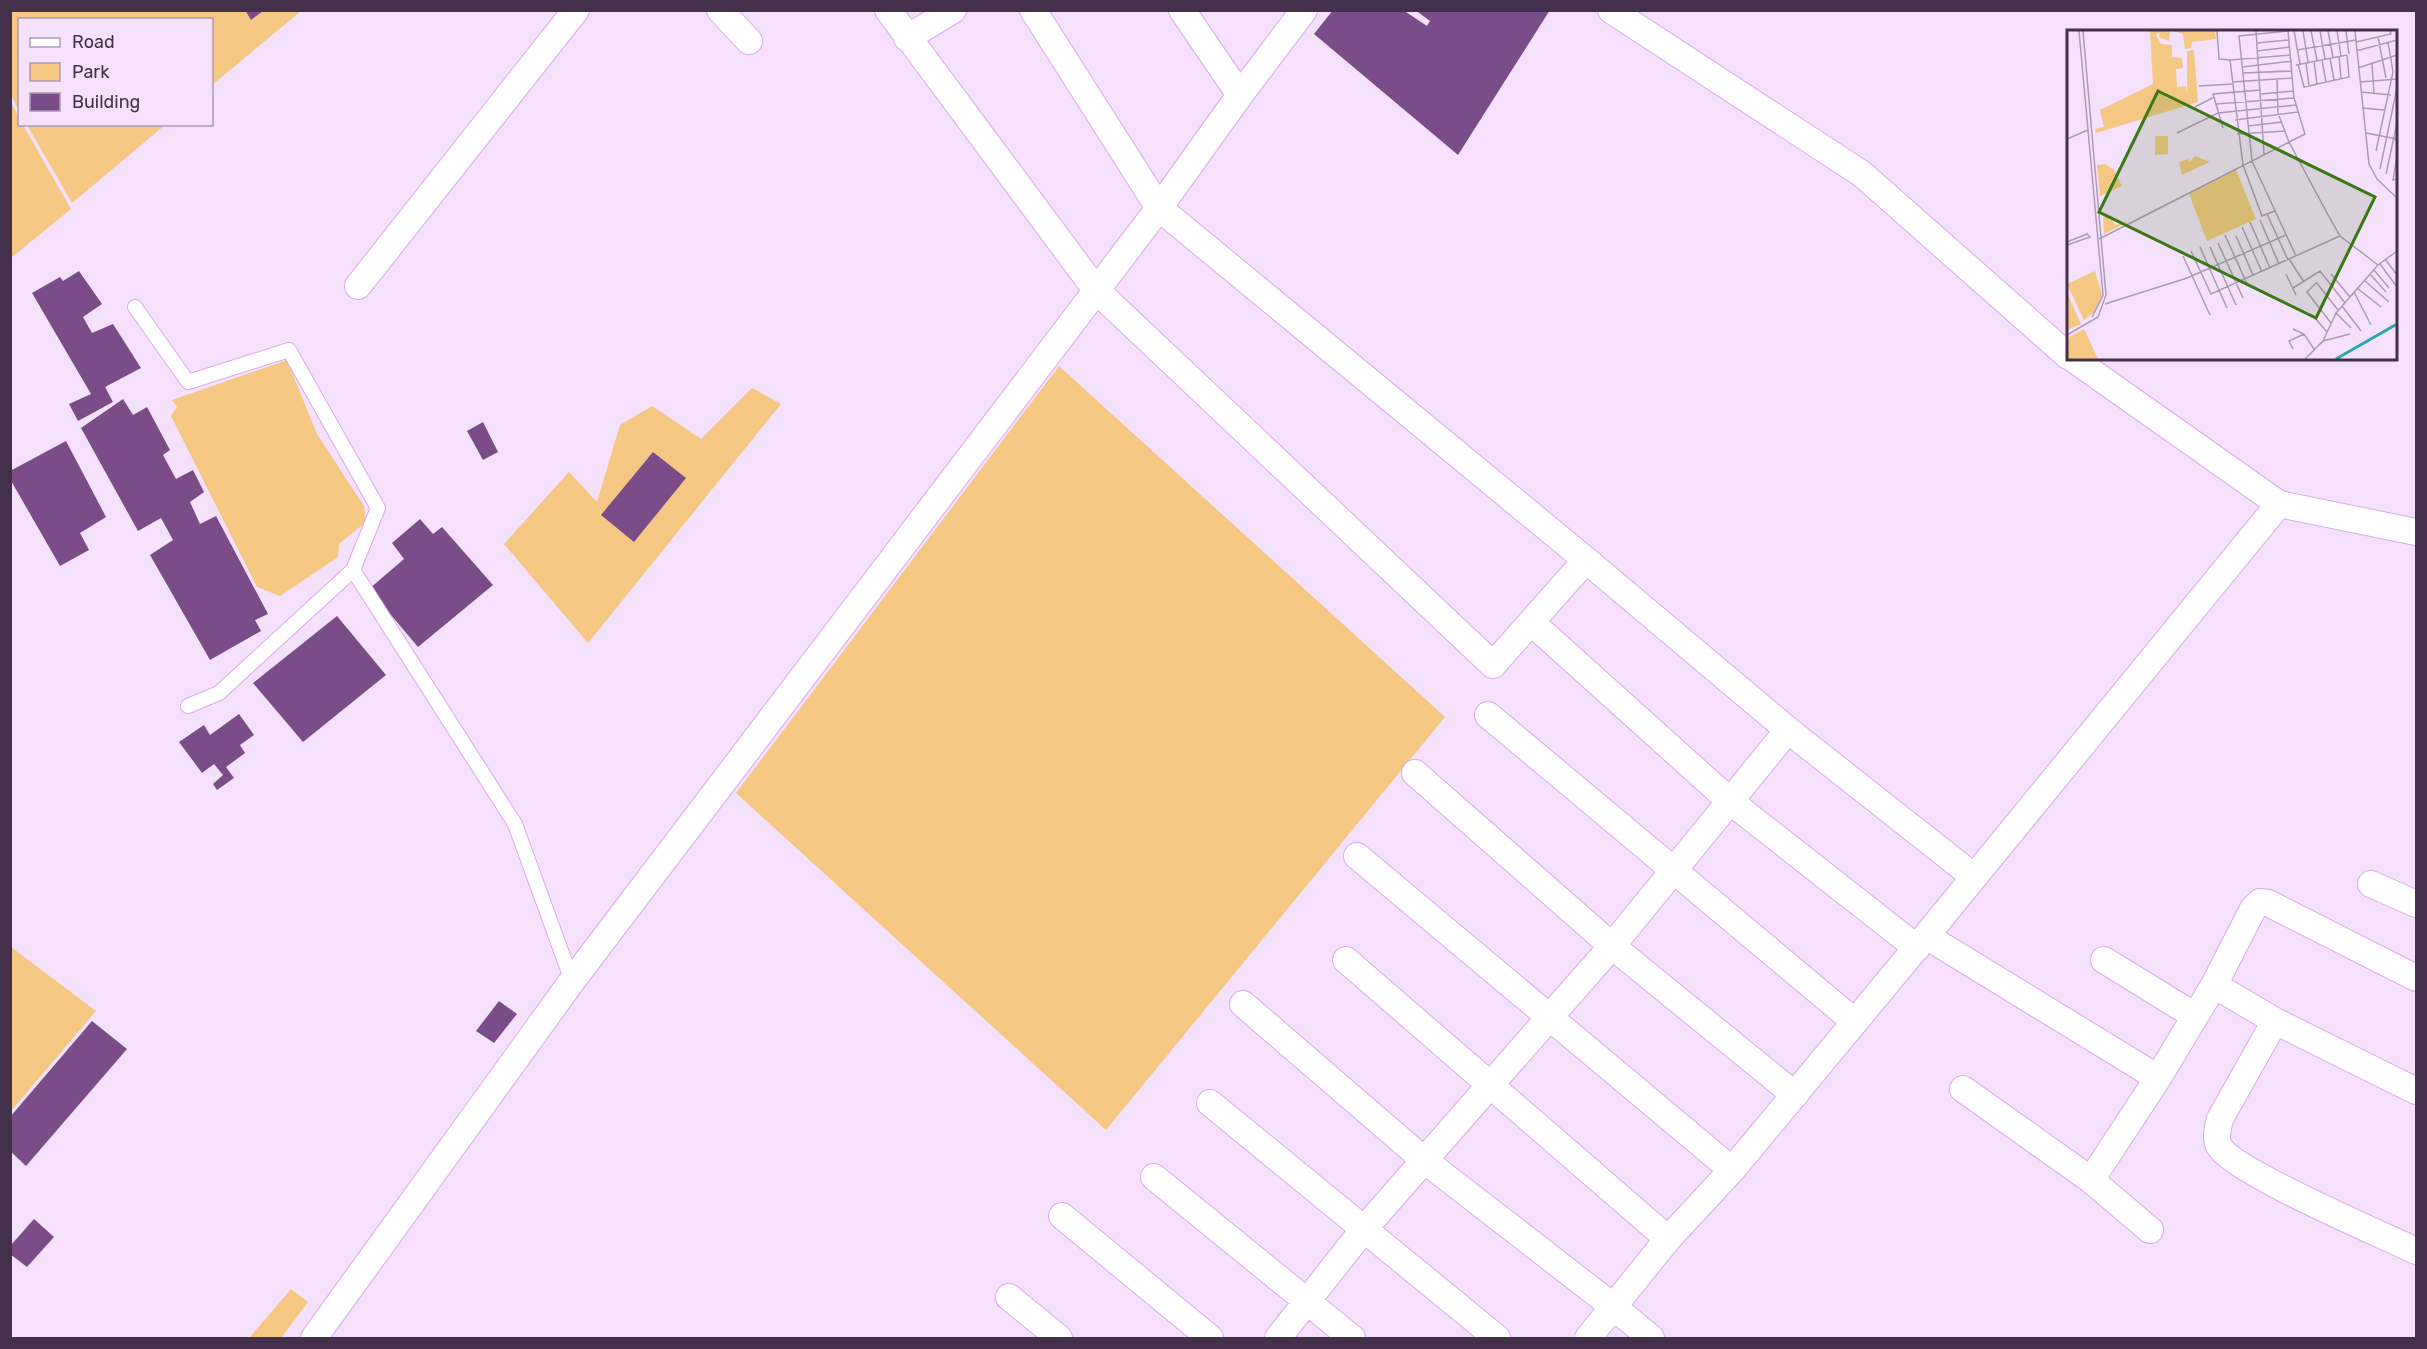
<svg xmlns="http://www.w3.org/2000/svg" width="2427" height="1349" font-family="Rubik,sans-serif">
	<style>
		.green { fill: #f4c783 }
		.building { fill: #7a4d89 }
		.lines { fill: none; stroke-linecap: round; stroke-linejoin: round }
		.service-casing { stroke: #dbaaec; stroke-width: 16 }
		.minor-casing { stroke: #dbaaec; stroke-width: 28 }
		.service { stroke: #fff; stroke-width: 14 }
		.minor { stroke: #fff; stroke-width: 26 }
		.inset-river { fill: none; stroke: #2da6a8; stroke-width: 3 }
		.inset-road { fill: none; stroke: #ae9ab5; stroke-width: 1.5 }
		.view { fill: #397814; fill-opacity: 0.15; stroke: #397814; stroke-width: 3 }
		.inset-edge { fill: none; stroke: #44304b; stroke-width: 3 }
	</style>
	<rect width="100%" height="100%" fill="#f5e1fc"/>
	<path class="green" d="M 10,11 L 301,11 L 212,85 L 212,20 L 20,20 L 19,111 L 11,95 Z
		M 11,102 L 19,118 L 20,124 L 23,125 L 71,209 L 11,258 Z
		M 27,125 L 165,125 L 72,203 Z
		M 287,360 L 317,434 L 364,506 L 366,522 L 339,544 L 338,557 L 280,596 L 257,587 L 171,416 L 177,407 L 172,400 Z
		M 1059,366 L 1445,717 L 1106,1130 L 736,793 Z
		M 752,388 L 781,404 L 588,643 L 504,544 L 569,472 L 597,502 L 620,425 L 652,406 L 701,439 Z
		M 11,947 L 96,1011 L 11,1111 Z
		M 291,1289 L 308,1302 L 281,1338 L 249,1338 Z"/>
	<path class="building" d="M 245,10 L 264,10 L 251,20 Z
		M 1333,10 L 1403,10 L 1427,26 L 1430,21 L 1415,10 L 1550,10 L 1458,155 L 1314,34 Z
		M 79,271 L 102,304 L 83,317 L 92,333 L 113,324 L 141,368 L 105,387 L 113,402 L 78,421 L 69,404 L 91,394 L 32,293 L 60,277 L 63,281 Z
		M 123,399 L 133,415 L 147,407 L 170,450 L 163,455 L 176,479 L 193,470 L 204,492 L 190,502 L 200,524 L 216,516 L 268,614 L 255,620 L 261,631 L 210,660 L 150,555 L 173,540 L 161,518 L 138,531 L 81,428 Z
		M 483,422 L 498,452 L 483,460 L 467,431 Z
		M 66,441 L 106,517 L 80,533 L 89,550 L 60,566 L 10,479 L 10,471 Z
		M 653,452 L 686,478 L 634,542 L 601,515 Z
		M 420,519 L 433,534 L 442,527 L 493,585 L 418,647 L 369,589 L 404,559 L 392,543 Z
		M 337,616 L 386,675 L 303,742 L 253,683 Z
		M 239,714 L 254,735 L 240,745 L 245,753 L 226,767 L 234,778 L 217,790 L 213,784 L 223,775 L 214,764 L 202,773 L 179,742 L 204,725 L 210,735 Z
		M 499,1001 L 517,1014 L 494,1043 L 476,1031 Z
		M 92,1021 L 127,1049 L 26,1166 L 10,1151 L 10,1117 Z
		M 34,1219 L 54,1237 L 27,1267 L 10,1254 L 10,1246 Z"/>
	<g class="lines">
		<g class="service-casing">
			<path id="service" d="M 135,307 L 188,382 L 289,350 L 378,508 L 353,570 L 219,693 L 188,706
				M 353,570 L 515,824 L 572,981"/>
		</g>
		<g class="minor-casing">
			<path id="minor" d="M 720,10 L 749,41
				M 888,10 L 1096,290 L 1493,665 L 1586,560
				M 1033,10 L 1159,208 L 1586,560 L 1788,730 L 1973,876
				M 1182,10 L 1240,95
				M 1611,10 L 1862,174 L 2068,356
				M 907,38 L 953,10
				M 358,286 L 576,10
				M 2072,358 L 2279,504 L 2416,532
				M 1532,623 L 1731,802 L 1917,948
				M 1488,715 L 1855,1022
				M 1415,773 L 1612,946 L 1795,1095
				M 1357,856 L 1732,1170
				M 2371,884 L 2416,904
				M 1926,936 L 2158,1078
				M 1346,960 L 1668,1239
				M 2104,960 L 2195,1016
				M 2214,985 L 2275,1021 L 2416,1091
				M 1243,1004 L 1424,1160 L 1615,1308 L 1651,1338
				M 2275,1021 L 2220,1119 C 2218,1127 2215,1138 2219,1146 C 2232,1171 2383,1235 2416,1251
				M 1963,1089 L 2091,1180 L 2150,1230
				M 1210,1103 L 1497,1338
				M 1154,1177 L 1352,1338
				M 2091,1180 L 2158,1078 L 2214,985 L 2253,909 L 2260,902 L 2268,903 L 2416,978
				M 1062,1216 L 1210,1338
				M 1009,1297 L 1059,1338
				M 314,1338 L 572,981 L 1159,208 L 1240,95 L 1304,10
				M 1278,1338 L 1364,1229 L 1612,946 L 1788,730
				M 1588,1338 L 1668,1239 L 1732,1170 L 1926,936 L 2279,504"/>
		</g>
		<use href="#service" class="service"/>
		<use href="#minor" class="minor"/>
	</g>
	<g transform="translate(2067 30)">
		<rect width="330" height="330" fill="#f5e1fc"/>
		<path d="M 83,1 L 103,1 L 102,11 L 92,7 L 93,2 L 89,5 L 94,14 L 105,15 L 105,27 L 115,28 L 116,38 L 109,39 L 110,57 L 119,56 L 120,64 L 120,21 L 127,20 L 131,72 L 29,103 L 28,99 L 37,97 L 33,80 L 86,54 ZM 107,1 L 148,1 L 149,9 L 125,12 L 124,18 L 118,19 L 116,4 ZM 88,106 L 101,106 L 101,124 L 88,125 ZM 128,126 L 143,132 L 115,145 L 112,132 L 121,129 L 123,132 ZM 38,134 L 47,140 L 55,156 L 33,166 L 30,135 ZM 169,140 L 189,189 L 140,211 L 122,164 ZM 43,186 L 48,195 L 62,191 L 37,204 L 36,187 ZM 28,241 L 35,265 L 27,282 L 17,290 L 0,254 ZM 0,263 L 14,294 L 0,300 ZM 17,299 L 31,329 L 0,329 L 0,308 Z" fill="#f4c783"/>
		<path class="inset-river" d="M 269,329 L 330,294"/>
		<path class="inset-road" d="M 12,1 L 36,265 L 25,287M 150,1 L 152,29 L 163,30 L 176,135 L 195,186 L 208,181M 189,1 L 197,124M 221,1 L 172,6 L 185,131 L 229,226M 227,1 L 233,34M 236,1 L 241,32M 244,1 L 250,30M 253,1 L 258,29M 261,1 L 266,27M 270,1 L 274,26M 279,1 L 282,24M 288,1 L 302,134 L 310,149 L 330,168M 311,7 L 319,48M 289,12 L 324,4 L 323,1M 190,13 L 222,10M 230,20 L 289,10M 190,21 L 223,17M 289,21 L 330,10M 272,26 L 274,48M 263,28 L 267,50M 163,30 L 224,25M 255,30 L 259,52M 247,31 L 250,54M 239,33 L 242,56M 231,34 L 237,57 L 282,47 L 280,25M 305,34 L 307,63M 229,35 L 280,25M 175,37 L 225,31M 291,38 L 330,25M 176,43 L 224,41M 210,49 L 211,83 L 222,112 L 260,183 L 273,206 L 311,235M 165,52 L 225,48M 293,52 L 330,49M 132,56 L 165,54M 294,62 L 324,65M 194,64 L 226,61M 149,74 L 227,68M 128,77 L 147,67M 295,78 L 317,80M 168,90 L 231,82M 181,96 L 215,92M 156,98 L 146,64 L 194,60M 110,103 L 151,83 L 229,75M 299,103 L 330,109M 170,104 L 218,101M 0,109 L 21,100M 309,121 L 326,42 L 321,12M 330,126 L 326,150 L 330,149M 313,139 L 330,58M 319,144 L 330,93M 200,184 L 221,230M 193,190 L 212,234M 183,192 L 203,238M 175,197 L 195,242M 158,205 L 181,256M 169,206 L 186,245M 32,209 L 238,104 L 227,68 L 221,1M 0,212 L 20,204 L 23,207 L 0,215M 151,213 L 176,268M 133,217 L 160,278M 143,217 L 169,275M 124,221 L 144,264 L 273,206M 116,226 L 143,285M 222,229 L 237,252M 318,229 L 330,245M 313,234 L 330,257M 307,240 L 322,258M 219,244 L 229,265M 264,244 L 283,267M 303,244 L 319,262M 297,250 L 322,272M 249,252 L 271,280M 250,252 L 240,262 L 264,293M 226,258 L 253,241 L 278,273M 290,258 L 314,277M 287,262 L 304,295M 38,274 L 120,248 L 219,205M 275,276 L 294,301M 269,283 L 284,298M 248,288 L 260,302M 226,299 L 237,304 L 247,319M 0,305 L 31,287 L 39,265 L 16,1M 256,311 L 269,283 L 311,235 L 330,221M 226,319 L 222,311 L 237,304M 238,329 L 256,311 L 283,304"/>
		<path class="view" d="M 91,61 L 308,167 L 249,288 L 32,182 Z"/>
		<rect width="330" height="330" class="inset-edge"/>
	</g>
	<rect width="2427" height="1349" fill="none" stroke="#44304b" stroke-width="24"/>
	<rect x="18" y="18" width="195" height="108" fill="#f5e1fc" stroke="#ae9ab5" stroke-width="1.5"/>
	<rect x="30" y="38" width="30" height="9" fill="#ffffff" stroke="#ae9ab5" stroke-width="1.5"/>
	<text x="72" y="48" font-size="18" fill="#44304b">Road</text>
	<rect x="30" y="63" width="30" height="18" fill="#f4c783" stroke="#ae9ab5" stroke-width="1.5"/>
	<text x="72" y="78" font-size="18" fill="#44304b">Park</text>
	<rect x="30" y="93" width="30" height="18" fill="#7a4d89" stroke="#ae9ab5" stroke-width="1.5"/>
	<text x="72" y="108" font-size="18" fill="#44304b">Building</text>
</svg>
